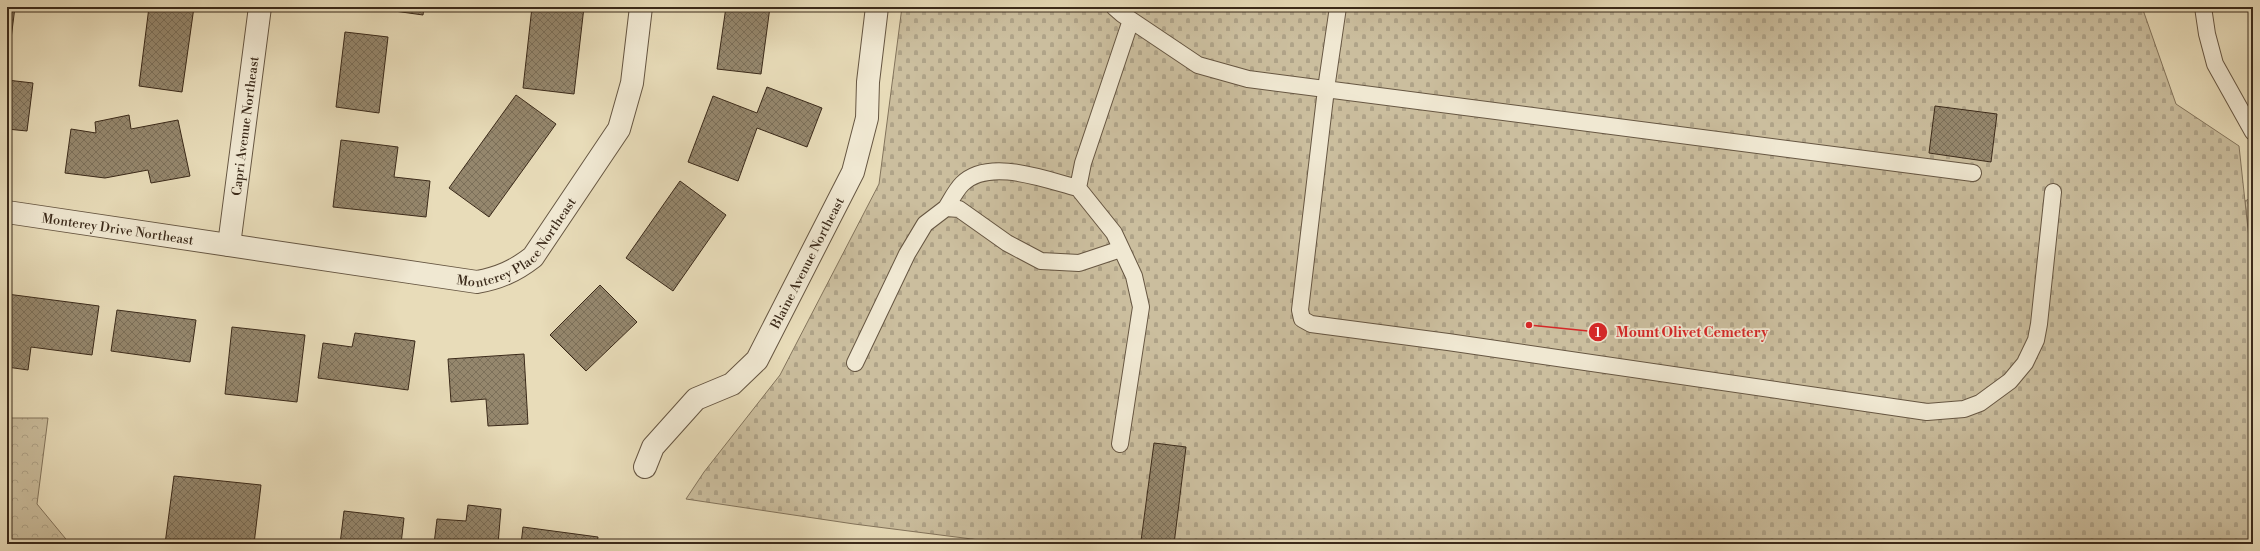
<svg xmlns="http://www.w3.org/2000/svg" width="2260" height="551" font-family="'Libre Bodoni',serif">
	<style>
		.forest { fill: url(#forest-crowns); stroke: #83745c }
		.cemetery { fill: url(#cemetery-stones); stroke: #83745c }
		.building { fill: url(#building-cross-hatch); stroke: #3b2a1a }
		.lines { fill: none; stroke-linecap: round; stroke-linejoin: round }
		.lane-casing { stroke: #665642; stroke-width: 18 }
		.street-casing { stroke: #665642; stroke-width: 24 }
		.lane { stroke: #f0e8d2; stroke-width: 16 }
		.street { stroke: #f0e8d2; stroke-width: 22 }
		.labels { text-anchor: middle; stroke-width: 3.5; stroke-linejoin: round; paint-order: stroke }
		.street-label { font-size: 13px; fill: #3b2a1a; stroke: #f0e8d2 }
		.leader { fill: none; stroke: #d62828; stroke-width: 1.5 }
		.callout-dot { fill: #d62828; stroke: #f0e8d2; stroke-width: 1.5 }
		.mark-label { font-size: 12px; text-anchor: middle; font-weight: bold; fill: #fff }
		.callout-label { font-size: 14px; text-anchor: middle; font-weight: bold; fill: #d62828; stroke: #f0e8d2; stroke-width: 3.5; stroke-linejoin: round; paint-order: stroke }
	</style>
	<defs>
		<pattern id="forest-crowns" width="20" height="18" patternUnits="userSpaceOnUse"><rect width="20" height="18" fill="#cbbe9e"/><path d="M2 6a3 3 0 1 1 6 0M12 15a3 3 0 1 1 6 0" fill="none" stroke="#afa388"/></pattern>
		<pattern id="cemetery-stones" width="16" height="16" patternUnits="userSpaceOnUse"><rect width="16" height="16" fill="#cbbe9e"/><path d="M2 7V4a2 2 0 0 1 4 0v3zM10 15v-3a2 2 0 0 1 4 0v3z" fill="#afa388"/></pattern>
		<pattern id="building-cross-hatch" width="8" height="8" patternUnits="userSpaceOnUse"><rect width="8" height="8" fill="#95876d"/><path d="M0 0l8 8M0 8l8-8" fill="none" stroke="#7b6f59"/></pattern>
	</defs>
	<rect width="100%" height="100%" fill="#e8dcb9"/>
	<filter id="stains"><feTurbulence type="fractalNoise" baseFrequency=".005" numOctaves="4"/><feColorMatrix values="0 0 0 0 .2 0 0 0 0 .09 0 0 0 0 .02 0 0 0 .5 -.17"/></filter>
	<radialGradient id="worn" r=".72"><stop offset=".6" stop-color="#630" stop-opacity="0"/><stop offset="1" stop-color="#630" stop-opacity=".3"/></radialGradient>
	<path class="forest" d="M 2253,197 L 2253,275 L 2245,201 Z
		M 7,418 L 48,418 L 37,504 L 70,544 L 7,544 Z"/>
	<path class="cemetery" d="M 902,7 L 2142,7 L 2176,104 L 2239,146 L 2253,275 L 2253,544 L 1011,544 L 854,524 L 686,499 L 704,472 L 780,375 L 879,184 Z"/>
	<path class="building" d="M 7,7 L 15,7 L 8,63 L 7,63 Z
		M 149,7 L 194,7 L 182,92 L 139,86 Z
		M 380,7 L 424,7 L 423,15 L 380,9 Z
		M 532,7 L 584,7 L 574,94 L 523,88 Z
		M 726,7 L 770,7 L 761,74 L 717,69 Z
		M 345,32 L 388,37 L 379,113 L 336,107 Z
		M 7,80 L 33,83 L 27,131 L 7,129 Z
		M 767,87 L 822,108 L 807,147 L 757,128 L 738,181 L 688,162 L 713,96 L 757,113 Z
		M 516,95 L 556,124 L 489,217 L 449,188 Z
		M 1935,106 L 1997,114 L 1991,162 L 1929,153 Z
		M 129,115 L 131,129 L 178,120 L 190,176 L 151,183 L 148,170 L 105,178 L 65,173 L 71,129 L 96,133 L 95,122 Z
		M 341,140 L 398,147 L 394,177 L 430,181 L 426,217 L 333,207 Z
		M 680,181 L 726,215 L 673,291 L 626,258 Z
		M 600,285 L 637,322 L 586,371 L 550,335 Z
		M 7,294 L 99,306 L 92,355 L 31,347 L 28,370 L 7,367 Z
		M 117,310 L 196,320 L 190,362 L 111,351 Z
		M 232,327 L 305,335 L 297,402 L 225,394 Z
		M 355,333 L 415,341 L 408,390 L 318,378 L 323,343 L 352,347 Z
		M 524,354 L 528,424 L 488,426 L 486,399 L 451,402 L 448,359 Z
		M 1154,443 L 1186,447 L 1174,544 L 1141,541 Z
		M 174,476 L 261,485 L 254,544 L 165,544 Z
		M 468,505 L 501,509 L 498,544 L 434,544 L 437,519 L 466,521 Z
		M 344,511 L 404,518 L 401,544 L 340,544 Z
		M 523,527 L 598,537 L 597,544 L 521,544 Z"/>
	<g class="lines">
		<g class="lane-casing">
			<path id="lane" d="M 1114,7 L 1122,14 L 1198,65 L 1248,79 L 1973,173
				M 1338,7 L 1326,89 L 1300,310 L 1302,319 L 1311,324 L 1448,342 L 1927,412 L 1964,409 L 1980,403 L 2010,381 L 2025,363 L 2036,340 L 2039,324 L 2053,192
				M 2203,7 L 2207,34 L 2215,64 L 2253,132
				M 946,208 C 951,200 956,190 962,184 C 989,157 1046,180 1078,188
				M 855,363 L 907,254 L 925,224 L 946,208 L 959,209 L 1007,243 L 1041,261 L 1079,263 L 1121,249
				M 1120,444 L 1141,307 L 1134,276 L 1114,233 L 1078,188 L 1083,163 L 1131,20"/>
		</g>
		<g class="street-casing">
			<g id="street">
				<path id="s1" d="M 7,212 L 477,282 C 499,278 515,271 533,257 L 619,129 L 632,83 L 641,7"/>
				<path id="s2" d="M 229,245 L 260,7"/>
				<path id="s3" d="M 645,467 L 653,447 L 696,399 L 732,384 L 757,360 L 853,172 L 867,118 L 868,82 L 877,7"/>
			</g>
		</g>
		<use href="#lane" class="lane"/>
		<use href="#street" class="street"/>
	</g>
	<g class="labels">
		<g class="street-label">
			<text dy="5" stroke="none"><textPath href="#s2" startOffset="120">Capri Avenue Northeast</textPath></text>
			<text dy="5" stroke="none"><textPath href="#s1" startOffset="112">Monterey Drive Northeast</textPath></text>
			<text dy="5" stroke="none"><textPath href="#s1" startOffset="531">Monterey Place Northeast</textPath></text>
			<text dy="5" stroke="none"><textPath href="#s3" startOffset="269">Blaine Avenue Northeast</textPath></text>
		</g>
	</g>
	<path class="leader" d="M1529 325L1598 332"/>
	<g class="callout-dot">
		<circle cx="1529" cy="325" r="4"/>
		<circle cx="1598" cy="332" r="10"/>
	</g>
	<g class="mark-label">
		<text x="1598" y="337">1</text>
	</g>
	<g class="callout-label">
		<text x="1692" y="337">Mount Olivet Cemetery</text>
	</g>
	<rect width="2260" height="551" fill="none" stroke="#e8dcb9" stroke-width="24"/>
	<rect x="8" y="8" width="2244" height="535" fill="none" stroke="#3b2a1a" stroke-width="2"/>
	<rect x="12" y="12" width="2236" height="527" fill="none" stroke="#3b2a1a"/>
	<rect width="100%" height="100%" filter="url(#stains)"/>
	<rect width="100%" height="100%" fill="url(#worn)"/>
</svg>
